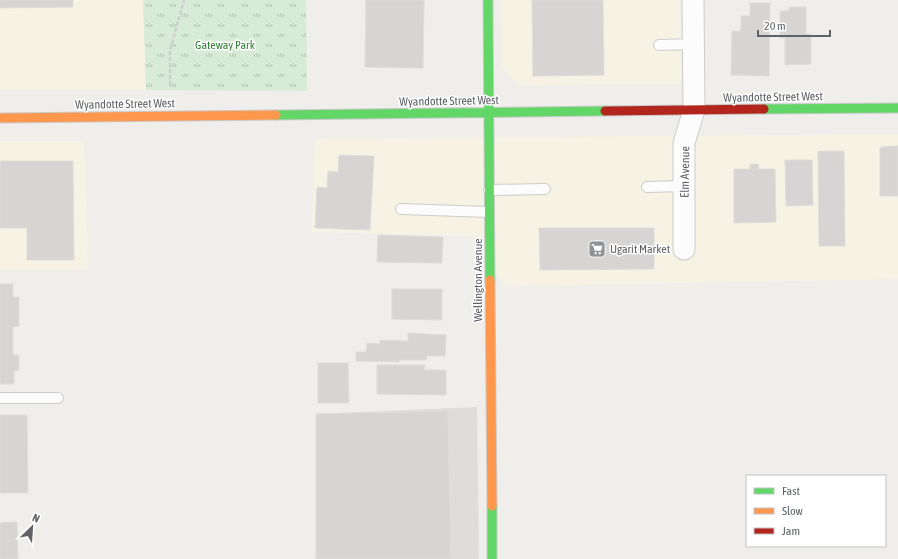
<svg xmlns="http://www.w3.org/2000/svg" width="898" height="559" font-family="'Asap Condensed',sans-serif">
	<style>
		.commercial { fill: #f7f3e4 }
		.industrial { fill: #dfddda }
		.park { fill: url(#park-tufts) }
		.building { fill: #d6d5d3; stroke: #deddd9 }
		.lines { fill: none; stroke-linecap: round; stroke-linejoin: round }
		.lane-casing { stroke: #cbcccc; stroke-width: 12 }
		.street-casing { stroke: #cbcccc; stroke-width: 23 }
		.fast-casing { stroke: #cacacb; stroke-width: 11 }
		.slow-casing { stroke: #cacacb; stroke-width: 11 }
		.jam-casing { stroke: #cacacb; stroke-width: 11 }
		.path { stroke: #cacfcc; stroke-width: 2.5; stroke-dasharray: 4 2; stroke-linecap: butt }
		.lane { stroke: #fdfcfc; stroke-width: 10 }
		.street { stroke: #fdfcfc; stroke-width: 21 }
		.fast { stroke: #63d668; stroke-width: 9 }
		.slow { stroke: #ff974d; stroke-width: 9 }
		.jam { stroke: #b3261e; stroke-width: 9 }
		.labels { text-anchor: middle; stroke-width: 3; stroke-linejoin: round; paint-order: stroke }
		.park-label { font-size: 12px; fill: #348238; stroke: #fff }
		.street-label { font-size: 12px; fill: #5f6368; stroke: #fff }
		.poi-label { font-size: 12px; fill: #5f6368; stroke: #fff; text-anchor: start }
	</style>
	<defs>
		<pattern id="park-tufts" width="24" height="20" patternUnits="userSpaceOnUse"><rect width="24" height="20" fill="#d8ebd6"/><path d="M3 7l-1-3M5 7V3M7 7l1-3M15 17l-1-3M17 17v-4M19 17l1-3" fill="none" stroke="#b2c2b1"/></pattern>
	</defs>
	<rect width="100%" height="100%" fill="#efeeea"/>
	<path class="commercial" d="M 0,0 L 143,0 L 146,90 L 0,90 Z
		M 501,0 L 680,0 L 681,84 L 518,85 L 502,67 Z
		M 898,134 L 898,279 L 504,286 L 475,236 L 312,232 L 315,139 Z
		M 0,141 L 84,141 L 88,269 L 0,269 Z"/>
	<path class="industrial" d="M 477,407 L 479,559 L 316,559 L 316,414 Z"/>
	<path class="park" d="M 143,0 L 306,0 L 307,91 L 146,90 Z"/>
	<path class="building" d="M 0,0 L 73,0 L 73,7 L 0,8 Z
		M 366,0 L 424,0 L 423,68 L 365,67 Z
		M 532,0 L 603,0 L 604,75 L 533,76 Z
		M 750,3 L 770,3 L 769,76 L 731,75 L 732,31 L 741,31 L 741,16 L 750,16 Z
		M 789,7 L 806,7 L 806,34 L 811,34 L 811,64 L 785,65 L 785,38 L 780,38 L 780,11 L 789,11 Z
		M 898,146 L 898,196 L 880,196 L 880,147 Z
		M 818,151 L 844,151 L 845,246 L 819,246 Z
		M 339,155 L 374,156 L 370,230 L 315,228 L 317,187 L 327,188 L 328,171 L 338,172 Z
		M 785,160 L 812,160 L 813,205 L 786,206 Z
		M 0,161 L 73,161 L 74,260 L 27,260 L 27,228 L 0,228 Z
		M 750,164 L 758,164 L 759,169 L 775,169 L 776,222 L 734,223 L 734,169 L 750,169 Z
		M 539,228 L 654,228 L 654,269 L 540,270 Z
		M 378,235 L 443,237 L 442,263 L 377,262 Z
		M 0,284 L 13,284 L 13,297 L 19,297 L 19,326 L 13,327 L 13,355 L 19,355 L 19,370 L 14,371 L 14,384 L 0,384 Z
		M 392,289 L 442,289 L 442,320 L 392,319 Z
		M 408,333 L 446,335 L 445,356 L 427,356 L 426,360 L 399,360 L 399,362 L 356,361 L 356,352 L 366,352 L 367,343 L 380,344 L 380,340 L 408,341 Z
		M 318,363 L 348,363 L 349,403 L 318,403 Z
		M 377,365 L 425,365 L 424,370 L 446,370 L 446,395 L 377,394 Z
		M 448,411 L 451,559 L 316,559 L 316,414 Z
		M 0,415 L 27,415 L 28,493 L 0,493 Z
		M 17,522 L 18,559 L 0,559 L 0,523 Z"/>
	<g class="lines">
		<g class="lane-casing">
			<path id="lane" d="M 659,45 L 693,44
				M 647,187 L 684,186
				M 489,190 L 545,189
				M 401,209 L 489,212
				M 0,398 L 58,398"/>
		</g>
		<g class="street-casing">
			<path id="street" d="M 684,249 L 684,143 L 694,110 L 693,0"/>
		</g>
		<g class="fast-casing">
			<path id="fast" d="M 488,0 L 490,280
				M 764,109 L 898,108
				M 276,115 L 605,111
				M 492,506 L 492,559"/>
		</g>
		<g class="slow-casing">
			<path id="slow" d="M 0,118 L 276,115
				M 490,280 L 492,506"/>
		</g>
		<g class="jam-casing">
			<path id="jam" d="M 605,111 L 764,109"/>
		</g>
		<path class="path" d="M 170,85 L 170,50 L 184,0"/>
		<use href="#lane" class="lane"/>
		<use href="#street" class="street"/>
		<use href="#fast" class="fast"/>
		<use href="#slow" class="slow"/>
		<use href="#jam" class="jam"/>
	</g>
	<defs>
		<g id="supermarket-square" transform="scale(0.9)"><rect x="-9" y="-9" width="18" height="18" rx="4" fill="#919496" stroke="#fff"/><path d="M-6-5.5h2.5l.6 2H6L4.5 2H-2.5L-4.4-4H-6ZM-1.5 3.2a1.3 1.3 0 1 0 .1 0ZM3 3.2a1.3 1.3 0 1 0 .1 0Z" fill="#fff"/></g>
	</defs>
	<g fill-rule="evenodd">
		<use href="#supermarket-square" x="597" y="249"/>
	</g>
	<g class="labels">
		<g class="park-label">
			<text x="225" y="49">Gateway Park</text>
		</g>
		<g class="street-label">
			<text transform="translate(773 97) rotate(-1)" y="4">Wyandotte Street West</text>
			<text transform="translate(449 101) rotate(-1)" y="4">Wyandotte Street West</text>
			<text transform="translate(125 104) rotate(-1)" y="4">Wyandotte Street West</text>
			<text transform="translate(685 172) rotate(-89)" y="4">Elm Avenue</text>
			<text transform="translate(478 280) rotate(-90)" y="4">Wellington Avenue</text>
		</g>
		<g class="poi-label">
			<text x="610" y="253">Ugarit Market</text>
		</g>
	</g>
	<rect x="746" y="475" width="140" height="72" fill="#ffffff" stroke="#bfc1c3"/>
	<rect x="754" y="488" width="20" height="6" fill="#63d668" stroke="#bfc1c3"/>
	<text x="782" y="495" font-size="12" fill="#5f6368">Fast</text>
	<rect x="754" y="508" width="20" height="6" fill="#ff974d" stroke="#bfc1c3"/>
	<text x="782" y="515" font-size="12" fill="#5f6368">Slow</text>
	<rect x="754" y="528" width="20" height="6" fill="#b3261e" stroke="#bfc1c3"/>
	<text x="782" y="535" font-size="12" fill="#5f6368">Jam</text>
	<g transform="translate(32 527) rotate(25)" stroke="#ffffff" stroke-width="3" paint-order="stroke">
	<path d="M0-3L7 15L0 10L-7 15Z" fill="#5f6368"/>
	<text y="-6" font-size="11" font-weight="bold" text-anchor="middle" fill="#5f6368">N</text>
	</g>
	<path d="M758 30v6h72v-6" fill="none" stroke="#5f6368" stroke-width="2"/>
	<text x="764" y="30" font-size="12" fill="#5f6368" stroke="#ffffff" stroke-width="3" paint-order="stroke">20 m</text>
</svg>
